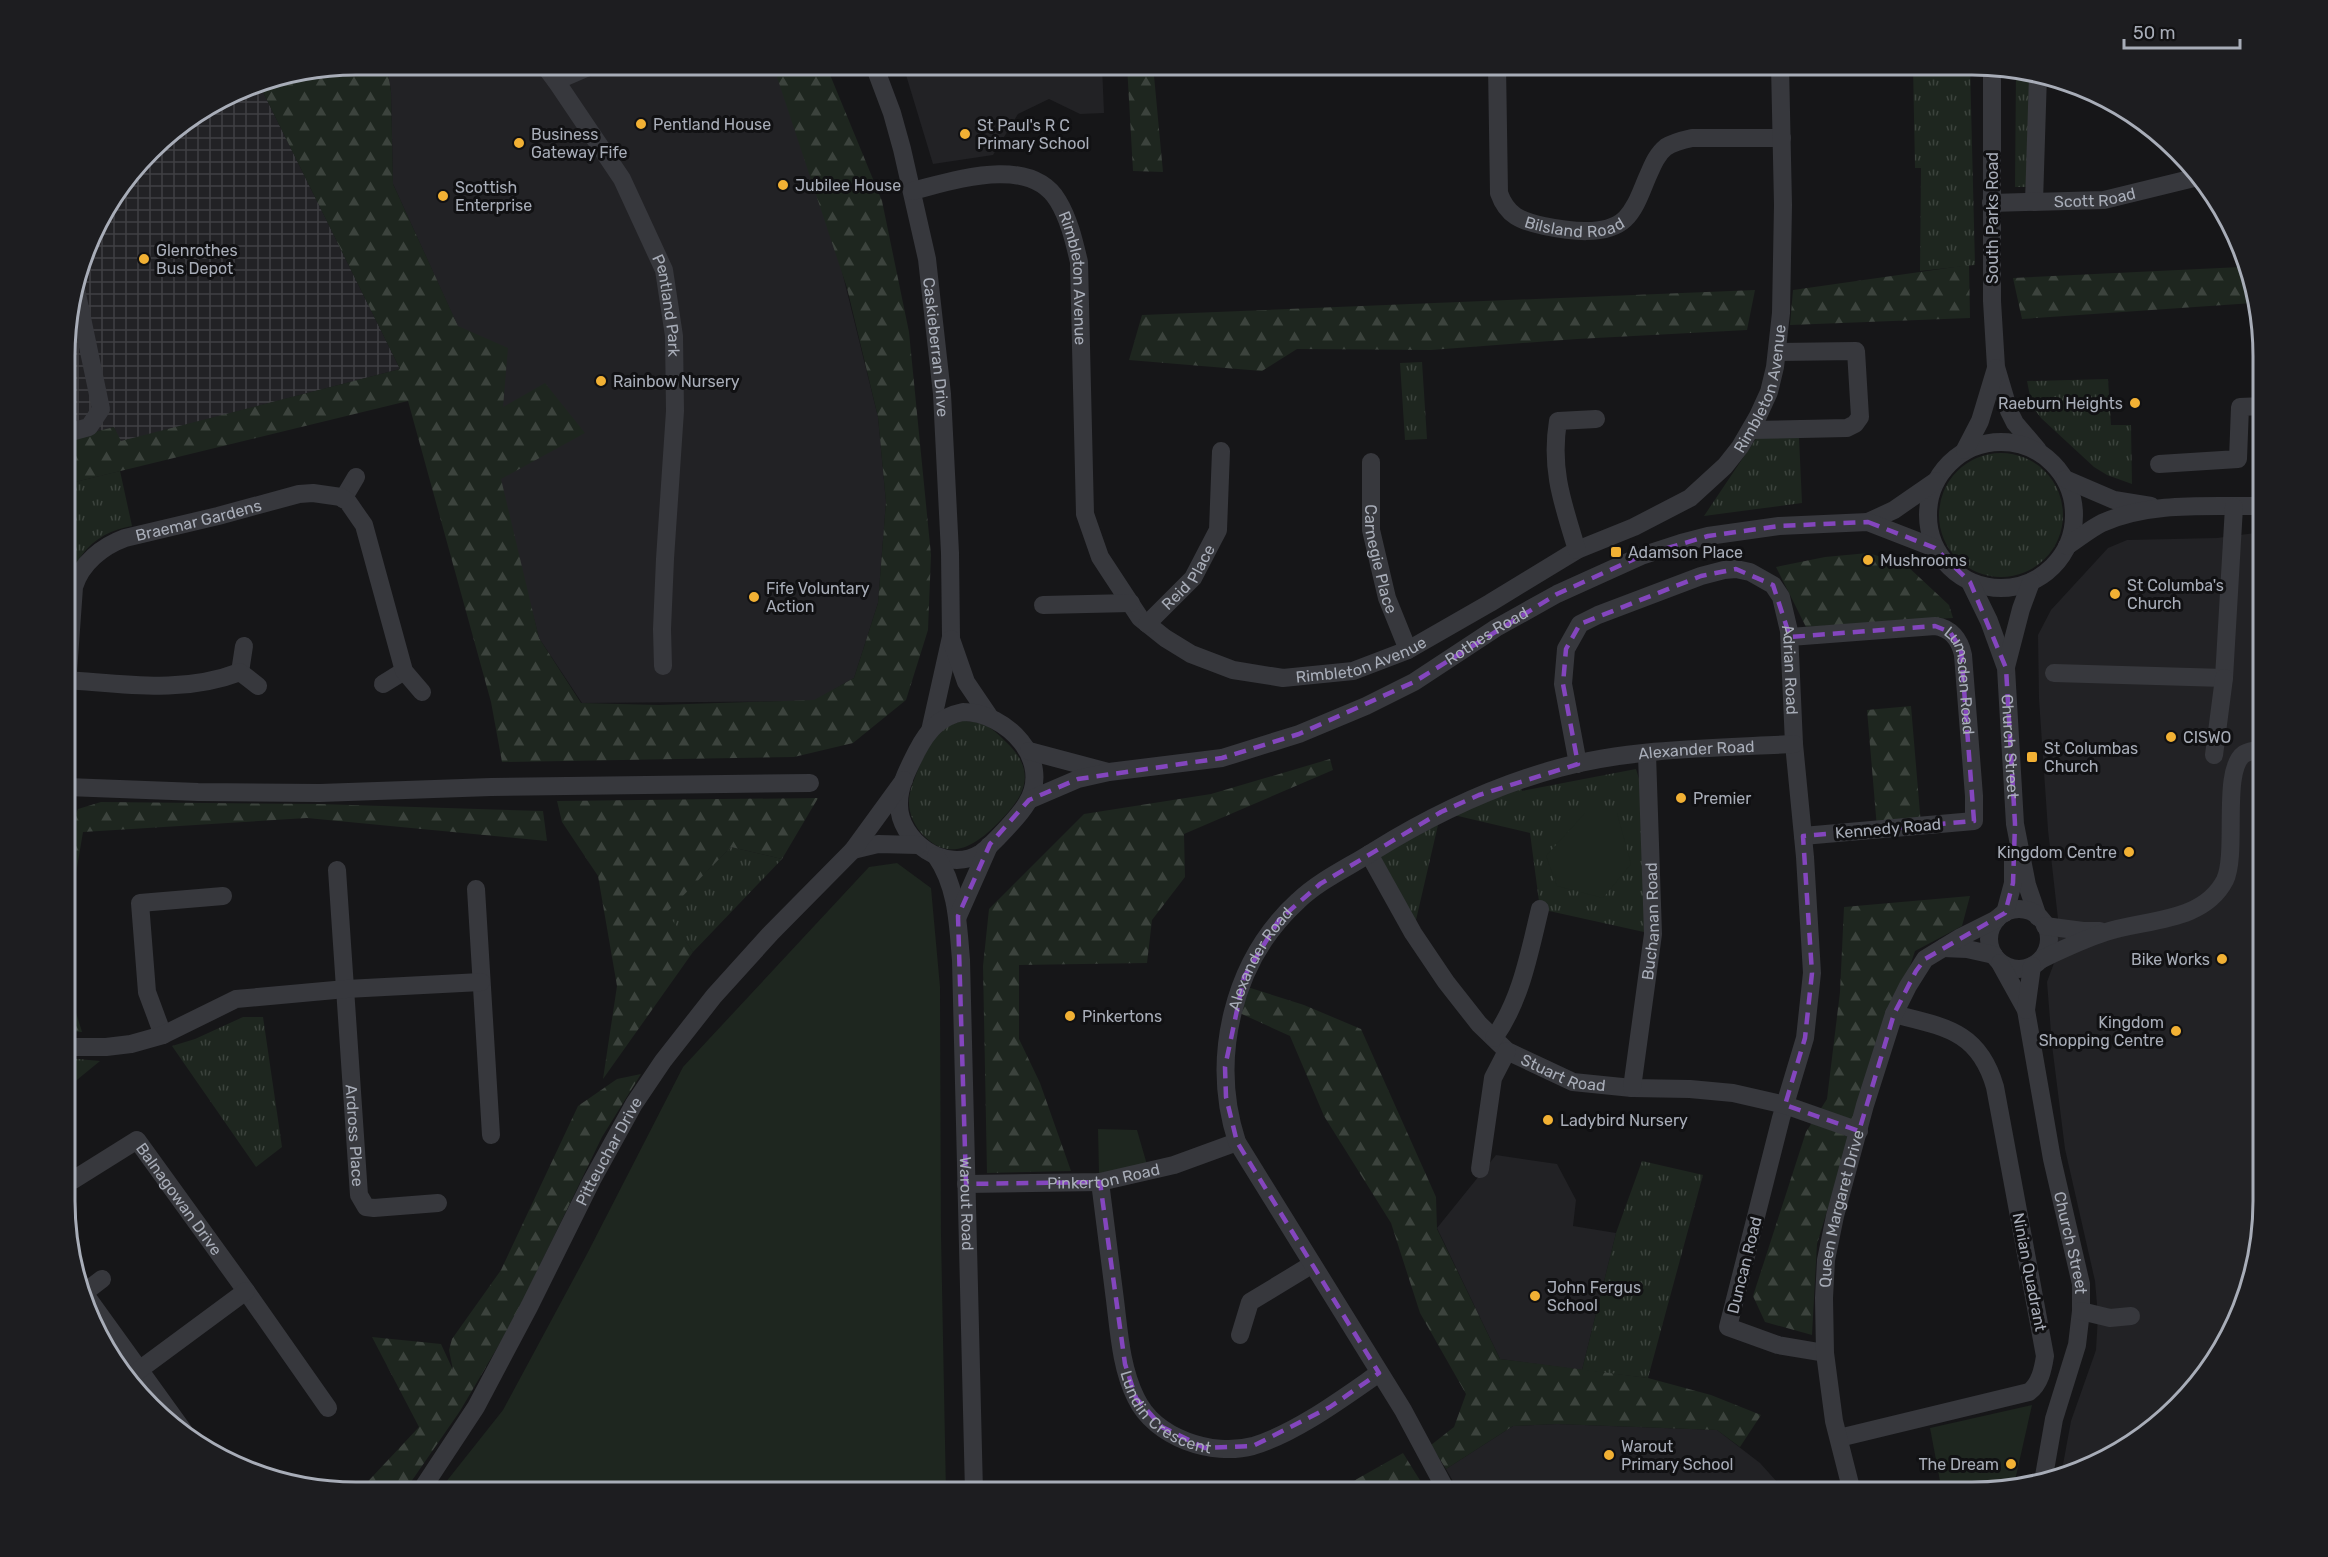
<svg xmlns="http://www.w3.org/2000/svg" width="2328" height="1557" font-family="Rubik,sans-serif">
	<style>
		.built { fill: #222225 }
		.industrial { fill: url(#industrial-grid) }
		.grass { fill: url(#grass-tufts) }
		.forest { fill: url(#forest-firs) }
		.green { fill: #1e261f }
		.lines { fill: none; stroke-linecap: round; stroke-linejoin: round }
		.minor { stroke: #37383d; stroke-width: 18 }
		.marked { fill: none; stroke: #8446be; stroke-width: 4.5; stroke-dasharray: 12 8; stroke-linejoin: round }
		.poi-dot { fill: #f2b134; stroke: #111113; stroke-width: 2 }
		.labels { text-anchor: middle; stroke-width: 6; stroke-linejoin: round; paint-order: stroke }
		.poi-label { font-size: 16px; fill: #a8adb8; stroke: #111113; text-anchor: start }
		.street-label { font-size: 16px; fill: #a8adb8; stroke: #111113 }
		.rim { fill: none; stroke: #a8adb8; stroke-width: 3 }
	</style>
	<defs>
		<pattern id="industrial-grid" width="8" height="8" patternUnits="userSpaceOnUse" patternTransform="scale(1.5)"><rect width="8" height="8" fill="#222225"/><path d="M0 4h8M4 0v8" fill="none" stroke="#3f3f43"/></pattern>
		<pattern id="grass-tufts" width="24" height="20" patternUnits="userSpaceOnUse" patternTransform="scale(1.5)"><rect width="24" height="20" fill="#1e261f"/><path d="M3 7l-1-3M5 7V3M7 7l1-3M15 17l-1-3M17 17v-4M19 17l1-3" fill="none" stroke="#3c433d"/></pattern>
		<pattern id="forest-firs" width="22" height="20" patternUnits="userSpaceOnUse" patternTransform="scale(1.5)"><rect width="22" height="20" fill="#1e261f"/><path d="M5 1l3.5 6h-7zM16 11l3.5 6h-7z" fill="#3c433d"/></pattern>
	</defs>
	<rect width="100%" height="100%" fill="#161618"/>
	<path class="built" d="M 387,65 L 791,65 L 878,417 L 886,502 L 878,603 L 854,678 L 814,701 L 582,703 L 539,638 L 458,327 L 393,184 L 391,92 Z
		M 903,65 L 1102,65 L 1104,113 L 1080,114 L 1049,99 L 1018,114 L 993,155 L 933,164 Z
		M 2263,532 L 2263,1219 L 2248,1294 L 2214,1363 L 2117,1454 L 2062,1470 L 2071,1421 L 2096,1350 L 2098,1316 L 2095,1281 L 2065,1149 L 2052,1045 L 2047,982 L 2054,963 L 2058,919 L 2048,830 L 2039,699 L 2038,635 L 2051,610 L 2108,548 L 2127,540 L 2217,538 Z
		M 1496,1155 L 1557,1164 L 1576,1200 L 1573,1226 L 1616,1233 L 1582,1370 L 1500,1359 L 1437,1228 Z
		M 1557,1424 L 1717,1430 L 1760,1463 L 1786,1492 L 1459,1492 L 1446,1469 L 1513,1426 Z"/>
	<path class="industrial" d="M 259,84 L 400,369 L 120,442 L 114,427 L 67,439 L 67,319 L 95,227 L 164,137 L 245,87 Z"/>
	<path class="grass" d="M 1913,65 L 1970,65 L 1975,265 L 1920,271 L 1921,168 L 1915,168 Z
		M 2016,72 L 2030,74 L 2029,187 L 2015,187 Z
		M 1422,362 L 1427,439 L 1405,440 L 1400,363 Z
		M 2108,379 L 2111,425 L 2131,425 L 2132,484 L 2107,475 L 2094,467 L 2041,418 L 2032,406 L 2027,381 Z
		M 1759,434 L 1799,438 L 1802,503 L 1704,516 Z
		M1939 515a62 62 0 1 1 124 0a62 62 0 1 1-124 0Z
		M 120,471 L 132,526 C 113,529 94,538 82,555 C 78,561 75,570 67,573 L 67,484 Z
		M 963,721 C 985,722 991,727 1006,742 C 1038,772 1025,796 998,823 C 977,844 951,863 924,836 C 915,827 908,813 909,799 C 910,785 928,743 939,733 C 945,727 954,723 963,721 Z
		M 1636,769 L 1649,812 L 1653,934 L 1540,909 L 1530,833 L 1441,812 L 1413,933 L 1369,854 C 1418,824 1466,799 1520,781 L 1522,791 Z
		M 731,847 L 782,859 L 693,952 L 666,912 Z
		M 243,1017 L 263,1017 L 282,1147 L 256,1167 L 172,1046 L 195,1039 Z
		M 67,1058 L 100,1061 L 67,1088 Z
		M 1642,1161 L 1703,1175 L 1648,1378 L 1582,1370 L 1616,1233 Z"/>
	<path class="forest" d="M 356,65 L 387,65 L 391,92 L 393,184 L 458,326 L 508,348 L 503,407 L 545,383 L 585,433 L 501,479 L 539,638 L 581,703 L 659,705 L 814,700 L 854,678 L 878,603 L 886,502 L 878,417 L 847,288 L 773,65 L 826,65 L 882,201 L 909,332 L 931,555 L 928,630 L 906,700 L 853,743 L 794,757 L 502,762 L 491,702 L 408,401 L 67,484 L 67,439 L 114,427 L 121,441 L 400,369 L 259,84 Z
		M 1127,65 L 1153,65 L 1163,172 L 1133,171 Z
		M 1969,265 L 1970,318 L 1790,325 L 1793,290 Z
		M 2241,267 L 2253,303 L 2022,319 L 2013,278 Z
		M 1755,290 L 1747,330 L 1577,339 L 1431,350 L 1297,349 L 1262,371 L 1129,360 L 1142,315 Z
		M 1868,553 L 1905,564 L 1949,605 L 1953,618 L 1806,627 L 1776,567 L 1825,557 Z
		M 1911,706 L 1921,825 L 1877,828 L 1867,710 Z
		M 1330,759 L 1333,770 L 1184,834 L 1185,877 L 1152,920 L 1147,963 L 1019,965 L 1019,1039 L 1040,1083 L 1071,1171 L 987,1173 L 983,966 L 989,909 L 1084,814 L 1211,794 Z
		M 818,798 L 782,859 L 731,847 L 667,912 L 693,952 L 603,1079 L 617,986 L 598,876 L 562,822 L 557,801 Z
		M 101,802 L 320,804 L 543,811 L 547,841 L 307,818 L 83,832 L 67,926 L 67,834 L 78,809 Z
		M 1970,896 L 1962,926 L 1915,951 L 1892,1019 L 1858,1109 L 1817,1244 L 1812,1335 L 1765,1322 L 1753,1296 L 1806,1132 L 1827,1099 L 1840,992 L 1844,907 Z
		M 67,984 L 82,1032 L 83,1032 L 67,1031 Z
		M 1241,985 L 1304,1005 L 1361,1029 L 1436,1197 L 1437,1229 L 1500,1359 L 1648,1378 L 1711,1395 L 1761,1415 L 1740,1447 L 1717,1430 L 1557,1424 L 1513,1426 L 1446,1469 L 1431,1445 L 1454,1427 L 1466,1394 L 1420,1313 L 1391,1223 L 1324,1116 L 1290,1036 L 1233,1010 Z
		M 641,1074 L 602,1137 L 513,1321 L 460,1411 L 404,1492 L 358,1492 L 419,1427 L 372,1337 L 441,1344 L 453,1370 L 449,1350 L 452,1339 L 501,1270 L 578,1106 L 617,1079 Z
		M 1403,1453 L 1426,1490 L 1423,1492 L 1334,1492 Z"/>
	<path class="green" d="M 1585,813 L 1617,813 L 1631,864 L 1603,898 L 1557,886 L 1546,856 Z
		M 897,863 L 931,888 L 940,987 L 941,1234 L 946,1492 L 438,1492 L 503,1410 L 587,1254 L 683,1067 L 869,867 Z
		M 1098,1129 L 1137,1130 L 1148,1168 L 1099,1175 Z
		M 2032,1405 L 2014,1485 L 1990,1492 L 1942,1492 L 1930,1428 Z"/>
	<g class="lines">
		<g class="minor">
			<path d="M 544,65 L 556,81 L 593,65"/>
			<path id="s1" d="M 874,65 L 892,113 L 902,149 L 927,259 L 942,394 L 950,553 L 951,637 L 930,731"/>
			<path id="s2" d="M 1497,65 L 1499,193 C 1507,216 1521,221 1544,226 C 1568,231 1606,237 1625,219 C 1636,208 1641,192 1647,178 C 1652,167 1656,155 1666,147 C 1674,142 1683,140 1692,138 L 1782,138"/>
			<path d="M 1992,68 L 1992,301 L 1996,367 L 2009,411 L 2015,423 L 2038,450"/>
			<path id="s3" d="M 556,81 L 622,179 L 664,270 L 674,336 L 675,411 L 665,559 L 662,629 L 663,666"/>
			<path id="s4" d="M 912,191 C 953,181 1030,154 1058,201 C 1069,219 1074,241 1079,262 L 1085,514 L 1100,557 L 1140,618 L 1165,638 L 1191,654 L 1233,670 L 1283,678 L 1353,671 L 1408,650 L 1490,603 L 1577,550 L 1634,527 L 1690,498 L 1725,466 L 1740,447 L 1758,416 L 1769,392 L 1775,367 L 1781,313 L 1783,205 L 1780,65"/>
			<path d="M 2034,202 L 2038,75"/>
			<path id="s5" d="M 1991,203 L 2104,200 L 2194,178"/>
			<path d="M 1751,430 L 1847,428 L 1855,424 L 1860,417 L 1856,351 L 1777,352"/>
			<path d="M 67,433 L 89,427 L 101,409 L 76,289"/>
			<circle cx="2001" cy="515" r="73"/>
			<path d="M 1965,450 L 1980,421 L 1996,368"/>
			<path id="s6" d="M 1371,462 L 1371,530 L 1387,598 L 1408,650"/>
			<path d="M 2159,464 L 2238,459 L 2240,407 L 2263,406"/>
			<path d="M 2065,479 L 2114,500 L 2151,506"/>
			<path d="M 343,499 L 356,477"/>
			<path d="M 1868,522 L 1894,510 L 1936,481"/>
			<path d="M 2067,546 C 2078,539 2090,529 2102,523 C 2151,501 2211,507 2263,506"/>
			<path d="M 1577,550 C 1563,504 1550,470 1558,421 L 1596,419"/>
			<path id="s7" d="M 1970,582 L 1989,621 L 2006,668 L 2015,824 L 2027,885 L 2038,917"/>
			<path d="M 1043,605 L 1131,603"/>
			<path id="s8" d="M 1147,624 L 1193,578 L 1218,530 L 1221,451"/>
			<path id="s9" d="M 1790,637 L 1935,626 C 1951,628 1960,640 1963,655 L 1974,796 L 1974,821 L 1803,836"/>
			<path d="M 951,639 L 966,682 L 989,716"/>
			<path d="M 2006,667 L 2021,609 L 2031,582"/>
			<path d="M 240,672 L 244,646"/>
			<path d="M 2054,673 L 2224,678 L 2234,507"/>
			<path d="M 67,680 C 126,684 183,694 240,672 L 258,686"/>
			<path d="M 383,684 L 404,671"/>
			<path id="s10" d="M 67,686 L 74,587 C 81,563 103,546 125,538 L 218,516 L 299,494 L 313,493 L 341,497 L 348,502 L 364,525 L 404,671 L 422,692"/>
			<path d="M 963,712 C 1006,712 1053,760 1027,803 C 1020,815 992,845 981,853 C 946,875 898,841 899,803 C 899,785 909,767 917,751 C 928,730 939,717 963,712 Z"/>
			<path d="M 1029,751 L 1108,772"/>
			<path d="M 2214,755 L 2224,678"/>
			<path id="s11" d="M 1578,764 L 1563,684 L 1566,649 L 1580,624 L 1598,615 L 1701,576 L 1724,570 L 1736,569 L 1750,572 L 1773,585 L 1781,597 L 1789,631 L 1794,744 L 1805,857 L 1812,973 L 1805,1038 L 1781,1118 L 1728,1327 L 1778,1345 L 1825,1353"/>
			<path d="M 67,787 L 198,792 L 320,793 L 491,787 L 810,783"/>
			<path id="s12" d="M 1029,800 L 1078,779 L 1109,772 L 1222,758 L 1299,734 L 1366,706 L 1414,682 L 1496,628 L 1557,594 L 1641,556 L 1681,543 L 1708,536 L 1779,526 L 1868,522 L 1935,548"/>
			<path d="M 853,850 L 878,844 L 918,845"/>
			<path id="s13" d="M 1369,854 L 1413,933 L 1446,982 L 1479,1024 L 1507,1051 L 1573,1082 L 1632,1088 L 1690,1089 L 1733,1093 L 1785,1105 L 1859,1131"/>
			<path id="s14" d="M 936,856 C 957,886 958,924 961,960 L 974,1492"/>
			<path id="s15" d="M 337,870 L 359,1195 L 366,1207 L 374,1208 L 438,1203"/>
			<path d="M 476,889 L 491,1135"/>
			<circle cx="2019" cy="939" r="30"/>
			<path d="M 2005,913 L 2013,883 L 2013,856"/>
			<path d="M 958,916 L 989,846"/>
			<path d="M 2045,926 L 2083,931 L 2100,931"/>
			<path d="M 1943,948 L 1967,949 L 1994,955"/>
			<path d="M 2042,959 C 2063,949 2084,939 2106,932 C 2145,919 2203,923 2225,880 C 2238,852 2221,770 2244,754 C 2247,752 2253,751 2257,750"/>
			<path id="s16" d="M 2000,963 L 2026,1010 L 2052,1159 L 2081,1284 L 2081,1311 L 2077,1345 L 2054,1419 L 2044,1476"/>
			<path d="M 2026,1010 L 2032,966"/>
			<path d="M 163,1035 L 147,992 L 140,903 L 223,896"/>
			<path d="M 1494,1038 C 1521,1000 1529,954 1540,909"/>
			<path d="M 67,1047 L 106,1047 L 131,1044 L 163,1035 L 236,999 L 346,989 L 481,982"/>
			<path id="s17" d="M 1632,1088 L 1653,934 L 1647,754"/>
			<path d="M 1480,1169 L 1493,1078 L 1507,1051"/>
			<path id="s18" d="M 73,1180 L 137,1140 L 246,1291 L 328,1408"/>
			<path id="s19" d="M 1100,1182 C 1105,1222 1110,1261 1115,1300 C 1119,1332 1121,1368 1136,1398 C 1155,1438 1212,1457 1253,1446 C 1296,1433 1343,1398 1379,1373"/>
			<path id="s20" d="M 966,1184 L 1100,1182 L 1174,1165 L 1237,1142"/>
			<path d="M 85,1292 L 102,1279"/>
			<path d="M 87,1297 L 185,1433"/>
			<path d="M 2081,1311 L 2110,1318 L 2131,1316"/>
			<path d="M 1240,1335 L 1250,1302 L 1311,1265"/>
			<path d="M 131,1376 L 246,1291"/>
			<path d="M 1839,1438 L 2029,1392 C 2040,1384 2043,1369 2045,1356 L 1995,1087 C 1979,1031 1945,1027 1894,1014"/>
			<path id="s21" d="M 420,1492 L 476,1407 L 529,1307 L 592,1180 L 634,1104 L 663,1061 L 714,996 L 771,933 L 853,850 L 904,780"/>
			<path id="s22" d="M 1447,1492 L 1403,1410 L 1237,1142 C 1210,1059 1232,961 1298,901 C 1320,880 1349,867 1374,851 C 1432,815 1493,786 1559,768 C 1633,748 1718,748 1794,744"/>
			<path id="s23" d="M 1852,1492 L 1834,1421 L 1825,1353 L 1824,1298 L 1826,1260 L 1835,1216 L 1865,1105 L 1894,1014 L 1908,986 L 1925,959 L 1961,937 L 1997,919"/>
		</g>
	</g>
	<path class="marked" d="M 1868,522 L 1935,548 L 1970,582 L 2006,668 L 2015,824 L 2013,883 L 2005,913 L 1925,959 L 1916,971 L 1894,1014 L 1859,1131 L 1785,1105 L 1805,1038 L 1812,973 L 1803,836 L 1974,821 L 1961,649 L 1950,632 L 1935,626 L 1790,637 L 1773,585 L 1736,569 L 1701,576 L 1580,624 L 1566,649 L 1563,684 L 1578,764 L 1479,795 L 1441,812 L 1320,884 L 1279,920 L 1244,977 L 1225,1067 L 1226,1097 L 1237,1142 L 1379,1373 L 1330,1407 L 1253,1446 L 1205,1448 L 1162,1427 L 1136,1398 L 1125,1364 L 1100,1182 L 966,1184 L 958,916 L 990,844 L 1029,800 L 1078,779 L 1222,758 L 1299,734 L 1414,682 L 1557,594 L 1641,556 L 1708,536 L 1779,526 Z"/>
	<g class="poi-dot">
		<circle cx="641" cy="124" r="6"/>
		<circle cx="965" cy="134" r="6"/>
		<circle cx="519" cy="143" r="6"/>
		<circle cx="783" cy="185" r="6"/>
		<circle cx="443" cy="196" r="6"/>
		<circle cx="144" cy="259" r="6"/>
		<circle cx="601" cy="381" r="6"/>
		<circle cx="2135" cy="403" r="6"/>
		<rect x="1610" y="546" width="12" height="12" rx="3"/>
		<circle cx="1868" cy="560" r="6"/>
		<circle cx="2115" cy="594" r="6"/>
		<circle cx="754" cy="597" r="6"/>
		<circle cx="2171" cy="737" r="6"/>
		<rect x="2026" y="751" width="12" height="12" rx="3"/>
		<circle cx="1681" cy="798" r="6"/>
		<circle cx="2129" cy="852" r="6"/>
		<circle cx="2222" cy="959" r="6"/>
		<circle cx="1070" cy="1016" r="6"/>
		<circle cx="2176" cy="1031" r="6"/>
		<circle cx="1548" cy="1120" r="6"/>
		<circle cx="1535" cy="1296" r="6"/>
		<circle cx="1609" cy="1455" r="6"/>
		<circle cx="2011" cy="1464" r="6"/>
	</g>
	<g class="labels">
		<g class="poi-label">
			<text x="653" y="130">Pentland House</text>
			<text x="977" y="131">St Paul's R C<tspan x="977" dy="18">Primary School</tspan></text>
			<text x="531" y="140">Business<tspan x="531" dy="18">Gateway Fife</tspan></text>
			<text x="795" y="191">Jubilee House</text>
			<text x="455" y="193">Scottish<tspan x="455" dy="18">Enterprise</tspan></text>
			<text x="156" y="256">Glenrothes<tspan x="156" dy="18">Bus Depot</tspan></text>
			<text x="613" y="387">Rainbow Nursery</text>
			<text x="2123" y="409" text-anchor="end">Raeburn Heights</text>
			<text x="1628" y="558">Adamson Place</text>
			<text x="1880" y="566">Mushrooms</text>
			<text x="2127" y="591">St Columba's<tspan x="2127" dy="18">Church</tspan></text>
			<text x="766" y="594">Fife Voluntary<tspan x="766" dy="18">Action</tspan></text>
			<text x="2183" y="743">CISWO</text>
			<text x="2044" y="754">St Columbas<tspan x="2044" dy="18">Church</tspan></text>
			<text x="1693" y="804">Premier</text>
			<text x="2117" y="858" text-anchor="end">Kingdom Centre</text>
			<text x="2210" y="965" text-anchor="end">Bike Works</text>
			<text x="1082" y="1022">Pinkertons</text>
			<text x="2164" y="1028" text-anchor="end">Kingdom<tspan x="2164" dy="18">Shopping Centre</tspan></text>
			<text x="1560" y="1126">Ladybird Nursery</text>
			<text x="1547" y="1293">John Fergus<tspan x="1547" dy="18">School</tspan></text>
			<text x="1621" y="1452">Warout<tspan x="1621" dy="18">Primary School</tspan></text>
			<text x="1999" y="1470" text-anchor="end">The Dream</text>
		</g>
		<g class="street-label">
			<text dy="6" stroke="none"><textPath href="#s5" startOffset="104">Scott Road</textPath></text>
			<text dy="6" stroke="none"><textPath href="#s2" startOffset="218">Bilsland Road</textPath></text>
			<text transform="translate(1992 218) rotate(-90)" y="6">South Parks Road</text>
			<text dy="6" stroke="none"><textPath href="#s4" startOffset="237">Rimbleton Avenue</textPath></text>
			<text dy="6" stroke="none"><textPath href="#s3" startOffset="254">Pentland Park</textPath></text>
			<text dy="6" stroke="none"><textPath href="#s1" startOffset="290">Caskieberran Drive</textPath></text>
			<text dy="6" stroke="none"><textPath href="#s4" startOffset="1335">Rimbleton Avenue</textPath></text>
			<text dy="6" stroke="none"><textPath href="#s10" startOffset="248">Braemar Gardens</textPath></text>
			<text dy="6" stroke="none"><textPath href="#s6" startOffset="98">Carnegie Place</textPath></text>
			<text dy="6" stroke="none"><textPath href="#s8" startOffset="63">Reid Place</textPath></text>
			<text dy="6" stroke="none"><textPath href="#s12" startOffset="492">Rothes Road</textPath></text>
			<text dy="6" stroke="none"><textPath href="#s4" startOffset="831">Rimbleton Avenue</textPath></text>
			<text dy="6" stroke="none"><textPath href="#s11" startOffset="440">Adrian Road</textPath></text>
			<text dy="6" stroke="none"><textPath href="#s9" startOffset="213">Lumsden Road</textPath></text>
			<text dy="6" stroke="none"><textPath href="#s7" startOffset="172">Church Street</textPath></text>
			<text dy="6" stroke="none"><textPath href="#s22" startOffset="1104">Alexander Road</textPath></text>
			<text transform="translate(1888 828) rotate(-5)" y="6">Kennedy Road</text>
			<text dy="6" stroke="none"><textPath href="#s17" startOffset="168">Buchanan Road</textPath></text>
			<text dy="6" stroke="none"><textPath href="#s22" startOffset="600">Alexander Road</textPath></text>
			<text dy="6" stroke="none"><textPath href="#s13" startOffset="303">Stuart Road</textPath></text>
			<text dy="6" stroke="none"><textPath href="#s15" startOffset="266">Ardross Place</textPath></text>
			<text dy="6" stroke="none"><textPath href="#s21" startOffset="390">Pitteuchar Drive</textPath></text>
			<text dy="6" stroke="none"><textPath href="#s20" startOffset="138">Pinkerton Road</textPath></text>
			<text dy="6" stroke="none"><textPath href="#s18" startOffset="148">Balnagowan Drive</textPath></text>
			<text dy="6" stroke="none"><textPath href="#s14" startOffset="352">Warout Road</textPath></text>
			<text dy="6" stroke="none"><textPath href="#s23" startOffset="288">Queen Margaret Drive</textPath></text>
			<text dy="6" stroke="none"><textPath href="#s16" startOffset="291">Church Street</textPath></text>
			<text transform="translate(1744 1265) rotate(-76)" y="6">Duncan Road</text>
			<text transform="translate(2030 1272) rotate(79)" y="6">Ninian Quadrant</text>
			<text dy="6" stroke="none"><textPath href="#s19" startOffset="252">Lundin Crescent</textPath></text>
		</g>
	</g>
	<path d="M0 0H2328V1557H0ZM356 75H1972A281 281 0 0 1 2253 356V1201A281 281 0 0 1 1972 1482H356A281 281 0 0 1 75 1201V356A281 281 0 0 1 356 75Z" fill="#1d1d20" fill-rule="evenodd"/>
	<path class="rim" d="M356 75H1972A281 281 0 0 1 2253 356V1201A281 281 0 0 1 1972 1482H356A281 281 0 0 1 75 1201V356A281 281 0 0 1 356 75Z"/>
	<path d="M2124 39v9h116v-9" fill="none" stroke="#a8adb8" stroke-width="3"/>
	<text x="2133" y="39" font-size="18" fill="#a8adb8" stroke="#111113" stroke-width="4.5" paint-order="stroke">50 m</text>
</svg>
